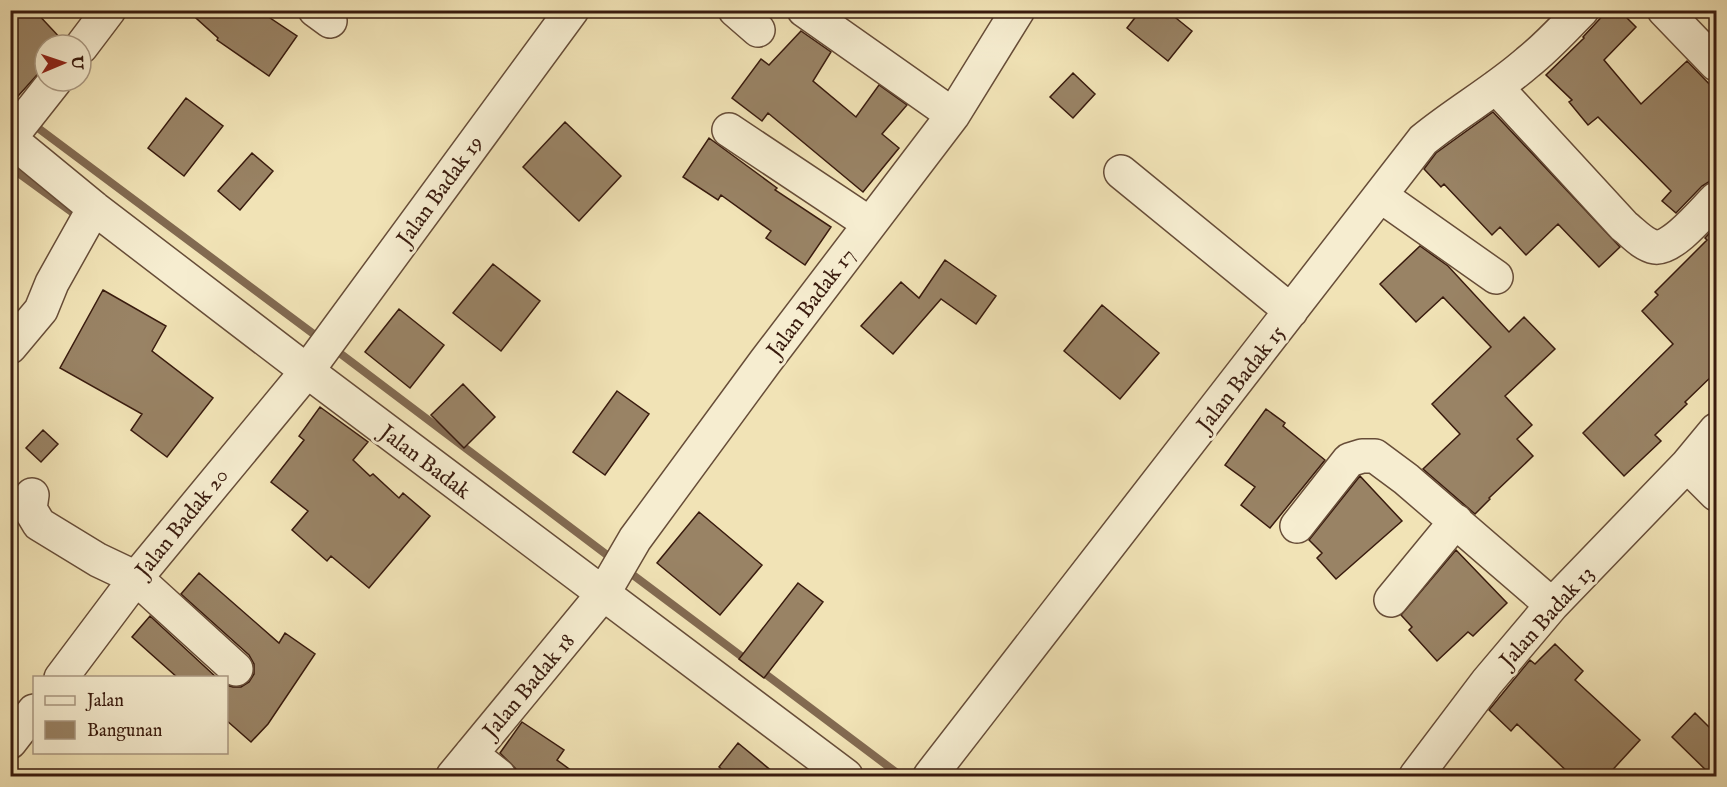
<svg xmlns="http://www.w3.org/2000/svg" width="1727" height="787" font-family="'IM FELL English',serif">
	<style>
		.lines { fill: none; stroke-linecap: round; stroke-linejoin: round }
		.stream { stroke: #826a51; stroke-width: 8 }
		.building { fill: #998365; stroke: #391b0e; stroke-width: 1.5 }
		.minor-casing { stroke: #674d38; stroke-width: 36 }
		.minor { stroke: #f6edd0; stroke-width: 33 }
		.labels { text-anchor: middle; stroke-width: 6; stroke-linejoin: round; paint-order: stroke }
		.street-label { font-size: 22px; fill: #391b0e; stroke: #f6edd0 }
	</style>
	<rect width="100%" height="100%" fill="#f1e3b6"/>
	<filter id="stains"><feTurbulence type="fractalNoise" baseFrequency=".00333" numOctaves="4"/><feColorMatrix values="0 0 0 0 .2 0 0 0 0 .09 0 0 0 0 .02 0 0 0 .5 -.17"/></filter>
	<radialGradient id="worn" r=".72"><stop offset=".6" stop-color="#630" stop-opacity="0"/><stop offset="1" stop-color="#630" stop-opacity=".3"/></radialGradient>
	<g class="lines">
		<path class="stream" d="M 30,122 L 323,341
			M 10,167 L 80,218
			M 333,348 L 615,561
			M 625,569 L 749,662
			M 760,670 L 901,776"/>
	</g>
	<path class="building" d="M 10,10 L 34,10 L 64,42 L 62,45 L 45,45 L 45,66 L 10,105 Z
		M 187,10 L 258,10 L 297,36 L 269,76 L 217,40 L 218,38 Z
		M 1141,10 L 1166,10 L 1192,31 L 1168,61 L 1127,28 Z
		M 1608,10 L 1619,10 L 1636,27 L 1604,60 L 1641,104 L 1687,61 L 1716,91 L 1716,181 L 1710,181 L 1702,186 L 1676,213 L 1662,201 L 1671,191 L 1598,117 L 1588,125 L 1569,102 L 1572,100 L 1546,75 L 1584,38 L 1583,37 Z
		M 801,31 L 831,52 L 813,81 L 856,117 L 879,85 L 907,105 L 882,134 L 899,148 L 863,192 L 768,113 L 762,121 L 732,98 L 761,59 L 769,65 Z
		M 1073,73 L 1095,94 L 1073,118 L 1050,97 Z
		M 186,98 L 223,126 L 184,176 L 148,148 Z
		M 1493,112 L 1620,247 L 1599,267 L 1558,224 L 1526,255 L 1500,227 L 1492,235 L 1444,184 L 1441,187 L 1424,169 L 1436,153 Z
		M 565,122 L 621,176 L 579,221 L 523,167 Z
		M 709,138 L 777,188 L 775,190 L 831,227 L 805,265 L 766,238 L 771,231 L 721,195 L 718,200 L 683,177 Z
		M 252,153 L 273,171 L 240,210 L 218,191 Z
		M 1716,226 L 1716,372 L 1685,402 L 1687,404 L 1655,435 L 1661,441 L 1624,476 L 1583,433 L 1673,344 L 1642,311 L 1658,295 L 1655,292 L 1707,240 L 1705,238 Z
		M 1420,246 L 1448,266 L 1509,332 L 1524,317 L 1555,349 L 1505,396 L 1532,425 L 1517,439 L 1533,456 L 1489,498 L 1490,499 L 1475,514 L 1423,469 L 1460,434 L 1432,404 L 1491,347 L 1443,297 L 1416,322 L 1380,284 Z
		M 945,260 L 996,296 L 976,324 L 941,299 L 893,354 L 861,326 L 901,282 L 919,298 Z
		M 493,264 L 540,301 L 501,351 L 453,313 Z
		M 103,290 L 166,326 L 152,351 L 213,398 L 167,457 L 131,430 L 142,414 L 60,368 Z
		M 1102,305 L 1159,353 L 1120,399 L 1064,351 Z
		M 399,309 L 444,345 L 410,388 L 365,352 Z
		M 463,384 L 495,417 L 464,448 L 431,415 Z
		M 617,391 L 649,414 L 605,475 L 573,452 Z
		M 320,407 L 368,442 L 353,460 L 370,476 L 373,474 L 399,498 L 403,493 L 430,516 L 369,588 L 331,556 L 327,561 L 292,530 L 308,511 L 271,482 L 304,440 L 299,436 Z
		M 1266,409 L 1285,423 L 1283,426 L 1325,460 L 1270,528 L 1241,505 L 1255,487 L 1225,465 Z
		M 43,430 L 58,444 L 41,462 L 26,448 Z
		M 1360,476 L 1402,521 L 1336,579 L 1317,558 L 1322,553 L 1309,540 Z
		M 699,512 L 762,565 L 720,615 L 657,563 Z
		M 1456,550 L 1507,603 L 1473,636 L 1468,632 L 1437,661 L 1409,630 L 1412,627 L 1401,615 Z
		M 199,573 L 279,643 L 285,633 L 315,654 L 268,724 L 251,742 L 226,720 L 226,685 L 233,687 L 241,687 L 249,682 L 254,674 L 254,664 L 249,655 L 181,594 Z
		M 798,583 L 823,602 L 764,678 L 739,659 Z
		M 150,616 L 217,678 L 178,678 L 132,637 Z
		M 1555,644 L 1583,671 L 1575,680 L 1640,740 L 1606,777 L 1573,777 L 1517,724 L 1511,731 L 1489,710 L 1530,660 L 1535,664 Z
		M 1695,713 L 1716,734 L 1716,777 L 1713,777 L 1672,737 Z
		M 522,722 L 564,750 L 557,760 L 580,777 L 517,777 L 516,769 L 500,753 Z
		M 738,743 L 779,777 L 731,777 L 719,767 Z"/>
	<g class="lines">
		<g class="minor-casing">
			<path id="minor" d="M 315,10 L 330,21
				M 735,10 L 758,30
				M 804,10 L 953,115
				M 1664,10 L 1716,64
				M 81,47 L 109,10
				M 1496,87 L 1624,226 C 1633,233 1643,245 1655,247 C 1672,250 1704,211 1716,199
				M 729,130 L 870,224
				M 10,138 L 55,81
				M 10,139 L 94,208 L 307,371 L 846,776
				M 1121,172 L 1291,311
				M 1381,196 L 1496,277
				M 10,347 L 41,310 L 52,283 L 94,208
				M 1716,430 L 1687,465 L 1716,494
				M 32,495 L 30,509 L 39,524 L 98,560 L 136,578 L 236,669
				M 1297,526 L 1349,460 L 1362,456 L 1375,456 L 1406,479 L 1552,605
				M 1391,600 L 1456,521
				M 61,678 L 136,578 L 307,371 L 572,10
				M 10,742 L 34,711
				M 471,754 L 499,776
				M 453,776 L 603,594 L 635,539 L 765,362 L 953,115 L 1018,10
				M 930,776 L 1423,140 C 1457,112 1495,91 1528,62 C 1547,47 1564,28 1582,10
				M 1416,776 L 1487,682 L 1552,605 L 1687,465"/>
		</g>
		<use href="#minor" class="minor"/>
	</g>
	<g class="labels">
		<g class="street-label">
			<text transform="translate(439 190) rotate(-54)" y="8">Jalan Badak 19</text>
			<text transform="translate(810 302) rotate(-53)" y="8">Jalan Badak 17</text>
			<text transform="translate(1240 378) rotate(-52)" y="8">Jalan Badak 15</text>
			<text transform="translate(426 461) rotate(37)" y="8">Jalan Badak</text>
			<text transform="translate(181 522) rotate(-51)" y="8">Jalan Badak 20</text>
			<text transform="translate(1546 616) rotate(-48)" y="8">Jalan Badak 13</text>
			<text transform="translate(528 685) rotate(-50)" y="8">Jalan Badak 18</text>
		</g>
	</g>
	<rect width="1727" height="787" fill="none" stroke="#f1e3b6" stroke-width="36"/>
	<rect x="12" y="12" width="1703" height="763" fill="none" stroke="#391b0e" stroke-width="3"/>
	<rect x="18" y="18" width="1691" height="751" fill="none" stroke="#391b0e" stroke-width="1.5"/>
	<rect x="33" y="676" width="195" height="78" fill="#f6edd0" stroke="#aa9982" stroke-width="1.5"/>
	<rect x="45" y="696" width="30" height="9" fill="#f6edd0" stroke="#aa9982" stroke-width="1.5"/>
	<text x="87" y="706" font-size="18" fill="#391b0e">Jalan</text>
	<rect x="45" y="721" width="30" height="18" fill="#998365" stroke="#aa9982" stroke-width="1.5"/>
	<text x="87" y="736" font-size="18" fill="#391b0e">Bangunan</text>
	<g transform="translate(63 63) rotate(88)"><circle r="28" fill="#f6edd0" stroke="#aa9982" stroke-width="1.5"/>
	<path d="M0-4.5L10 22L0 15L-10 22Z" fill="#8f2418"/>
	<text y="-9" font-size="16" font-weight="bold" text-anchor="middle" fill="#391b0e">U</text>
	</g>
	<rect width="100%" height="100%" filter="url(#stains)"/>
	<rect width="100%" height="100%" fill="url(#worn)"/>
</svg>
